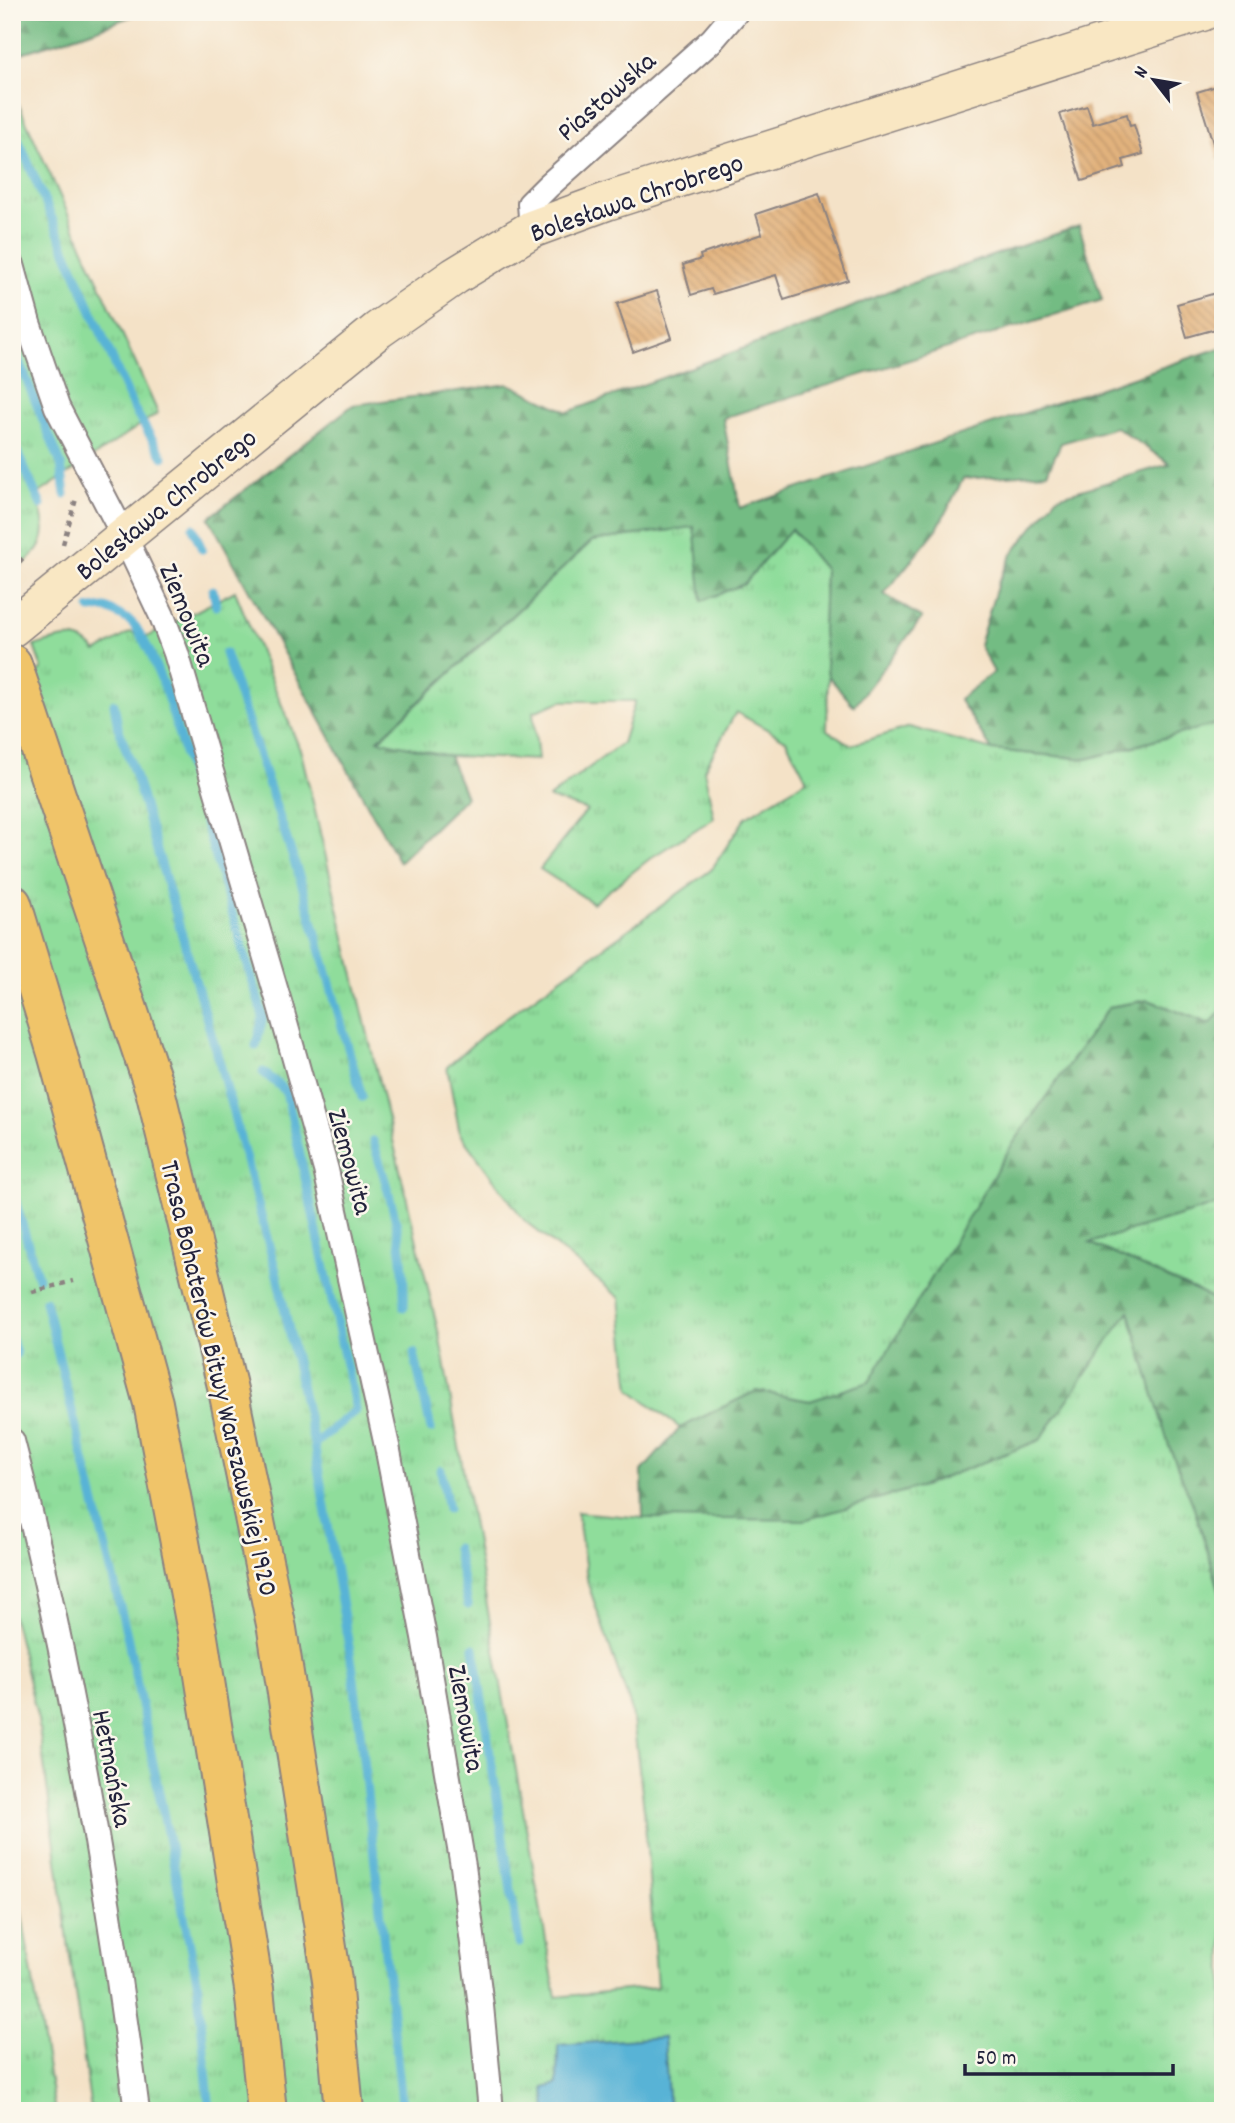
<svg xmlns="http://www.w3.org/2000/svg" width="1235" height="2123" font-family="Dekko,sans-serif">
	<style>
		.grass { fill: url(#grass-tufts); stroke: #58806b; stroke-width: 2 }
		.forest { fill: url(#forest-firs); stroke: #4a6f5f; stroke-width: 2 }
		.water { fill: #58b3d6; stroke: #3d6a88; stroke-width: 2 }
		.lines { fill: none; stroke-linecap: round; stroke-linejoin: round }
		.stream { stroke: #58b3d6; stroke-width: 9 }
		.building { fill: url(#building-back-hatch) }
		.street-casing { stroke: #8b8281; stroke-width: 28 }
		.secondary-casing { stroke: #8b8281; stroke-width: 40 }
		.highway-casing { stroke: #8b8281; stroke-width: 42 }
		.path { stroke: #8b8281; stroke-width: 4.5; stroke-dasharray: 5 5; stroke-linecap: butt }
		.street { stroke: #fff; stroke-width: 24 }
		.secondary { stroke: #f9e7c3; stroke-width: 37 }
		.highway { stroke: #f0c469; stroke-width: 38 }
		.labels { text-anchor: middle; stroke-width: 5; stroke-linejoin: round; paint-order: stroke }
		.street-label { font-size: 28px; fill: #22223b; stroke: #fbf7ec }
	</style>
	<defs>
		<pattern id="grass-tufts" width="24" height="20" patternUnits="userSpaceOnUse" patternTransform="scale(1.75)"><rect width="24" height="20" fill="#8fdd9b"/><path d="M3 7l-1-3M5 7V3M7 7l1-3M15 17l-1-3M17 17v-4M19 17l1-3" fill="none" stroke="#7bbd86"/></pattern>
		<pattern id="forest-firs" width="22" height="20" patternUnits="userSpaceOnUse" patternTransform="scale(1.75)"><rect width="22" height="20" fill="#73bc83"/><path d="M5 1l3.5 6h-7zM16 11l3.5 6h-7z" fill="#5e986c"/></pattern>
		<pattern id="building-back-hatch" width="6" height="6" patternUnits="userSpaceOnUse" patternTransform="scale(1.75)"><rect width="6" height="6" fill="#e2b27d"/><path d="M-1 5l2 2M0 0l6 6M5-1l2 2" fill="none" stroke="#c2996d"/></pattern>
	</defs>
	<rect width="100%" height="100%" fill="#fbf7ec"/>
	<filter id="ink" filterUnits="userSpaceOnUse"><feTurbulence type="fractalNoise" baseFrequency=".0143" numOctaves="2"/><feDisplacementMap in="SourceGraphic" scale="14" xChannelSelector="R" yChannelSelector="G"/><feConvolveMatrix kernelMatrix="1 2 1 2 8 2 1 2 1" color-interpolation-filters="sRGB"/></filter>
	<filter id="wash" filterUnits="userSpaceOnUse"><feTurbulence type="fractalNoise" baseFrequency=".00686" numOctaves="4" result="noise"/><feDisplacementMap in="SourceGraphic" scale="28" xChannelSelector="R" yChannelSelector="G"/><feGaussianBlur stdDeviation="1.57" result="paint"/><feColorMatrix in="noise" values="0 0 0 0 0 0 0 0 0 0 0 0 0 0 0 0 0 1.4 0 .05"/><feComposite in="paint" operator="in"/></filter>
	<g filter="url(#wash)">
		<rect width="100%" height="100%" fill="#f4e2c7"/>
		<path class="grass" d="M 12,90 L 158,413 L 35,496 C 52,534 45,548 12,573 Z
			M 695,526 L 744,584 L 791,529 L 825,570 L 823,632 L 828,676 L 827,730 L 851,745 L 910,727 L 992,750 L 1087,759 L 1223,722 L 1223,1009 L 1210,1024 L 1148,1000 L 1109,1007 L 1000,1165 L 1096,1358 L 1129,1311 L 1169,1446 L 1194,1507 L 1223,1602 L 1223,2111 L 91,2111 L 38,1720 L 12,1613 L 12,693 L 42,669 L 34,646 C 58,639 79,629 96,652 L 131,632 L 145,638 L 235,591 L 301,752 L 440,1339 L 556,1997 L 657,1987 L 644,1809 L 632,1711 L 588,1584 L 577,1512 L 643,1518 L 923,1486 L 1040,1440 L 1062,1408 L 968,1219 L 869,1383 L 810,1401 L 756,1391 L 680,1428 L 630,1389 L 620,1298 L 525,1221 L 460,1134 L 447,1067 L 489,1030 L 711,870 L 746,817 L 807,780 L 786,740 L 736,712 L 704,770 L 714,818 L 652,857 L 593,903 L 540,869 L 587,810 L 549,798 L 622,743 L 635,701 L 562,701 L 533,712 L 538,760 L 449,756 L 378,741 L 592,541 Z
			M 1223,1203 L 1223,1303 L 1089,1243 Z
			M 12,1856 L 55,2111 L 12,2111 Z"/>
		<path class="forest" d="M 12,12 L 143,12 L 86,33 L 12,56 Z
			M 1079,226 L 1102,300 L 723,418 L 740,508 L 1223,347 L 1223,722 L 1087,759 L 992,750 L 959,699 L 994,672 L 979,645 L 998,583 L 1012,554 L 1057,497 L 1170,464 L 1116,427 L 1061,443 L 1047,473 L 963,479 L 937,529 L 884,594 L 922,618 L 854,706 L 828,676 L 823,632 L 825,570 L 791,529 L 744,584 L 702,601 L 694,527 L 592,541 L 378,740 L 449,756 L 466,797 L 399,862 L 209,518 L 353,405 L 509,384 L 568,412 L 822,320 L 889,291 Z
			M 1148,1000 L 1210,1024 L 1223,1009 L 1223,1203 L 1090,1243 L 1223,1303 L 1223,1602 L 1194,1507 L 1169,1446 L 1129,1311 L 1040,1440 L 923,1486 L 804,1520 L 643,1518 L 642,1471 L 680,1428 L 756,1391 L 810,1401 L 869,1382 L 1010,1148 L 1109,1007 Z"/>
		<path class="water" d="M 664,2037 L 669,2111 L 546,2111 L 544,2088 L 557,2084 L 558,2045 Z"/>
		<g class="lines">
			<path class="stream" d="M 12,125 L 133,407 L 163,457
				M 12,344 L 61,464 L 65,494
				M 12,441 L 41,505
				M 193,528 L 202,549
				M 213,590 L 216,606
				M 90,609 L 106,608 L 129,620 L 136,627 L 149,650 L 166,692 L 263,1016 L 256,1046
				M 225,653 L 303,888 L 362,1097
				M 114,704 L 118,727 L 134,772 L 220,1064 L 277,1275 L 314,1444 L 353,1670 L 403,2111
				M 263,1072 L 286,1091 L 356,1410 L 314,1444
				M 373,1141 C 391,1198 406,1245 404,1307
				M 12,1190 L 38,1278
				M 45,1301 L 127,1635 L 197,1980 L 210,2111
				M 12,1340 L 16,1354
				M 414,1353 L 431,1429
				M 441,1470 L 448,1509
				M 456,1548 L 468,1605
				M 474,1648 L 519,1943"/>
		</g>
		<g id="blocks">
			<path class="building" d="M 1223,84 L 1223,158 L 1218,159 L 1197,92 Z
				M 1087,106 L 1093,124 L 1127,114 L 1130,126 L 1134,125 L 1143,154 L 1123,160 L 1125,167 L 1082,181 L 1060,114 Z
				M 819,193 L 848,280 L 784,300 L 776,275 L 713,294 L 711,289 L 691,295 L 683,265 L 701,259 L 700,255 L 762,234 L 756,214 Z
				M 657,291 L 672,338 L 633,352 L 617,304 Z
				M 1223,291 L 1223,327 L 1187,337 L 1177,304 Z"/>
		</g>
	</g>
	<g filter="url(#ink)">
		<use href="#blocks" fill-opacity="0" stroke="#8b8281" stroke-width="2"/>
		<g class="lines">
			<g class="street-casing">
				<path id="street" d="M 532,229 L 530,204 L 548,186 L 712,40 L 736,12
					M 12,265 L 28,323 L 57,407 L 124,536 L 162,616 L 176,653 L 279,1002 L 326,1170 L 387,1446 L 424,1637 L 463,1866 L 481,2006 L 491,2111
					M 12,1441 C 70,1661 108,1885 137,2111"/>
			</g>
			<g class="secondary-casing">
				<path id="secondary" d="M 12,628 L 378,330 L 455,276 L 532,229 L 608,201 L 1203,12"/>
			</g>
			<g class="highway-casing">
				<path id="highway" d="M 12,664 L 155,1090 L 228,1390 L 277,1629 L 332,1980 L 344,2111
					M 12,904 L 57,1053 L 153,1403 L 197,1631 L 254,1989 L 267,2111"/>
			</g>
			<path class="path" d="M 63,544 L 76,499
				M 12,551 L 25,564
				M 32,1292 L 73,1281"/>
			<use href="#street" class="street"/>
			<use href="#secondary" class="secondary"/>
			<use href="#highway" class="highway"/>
		</g>
	</g>
	<g class="labels">
		<g class="street-label">
			<text transform="translate(605 95) rotate(-41)" y="10">Piastowska</text>
			<text transform="translate(636 196) rotate(-19)" y="10">Bolesława Chrobrego</text>
			<text transform="translate(165 503) rotate(-39)" y="10">Bolesława Chrobrego</text>
			<text transform="translate(189 614) rotate(68)" y="10">Ziemowita</text>
			<text transform="translate(352 1161) rotate(75)" y="10">Ziemowita</text>
			<text transform="translate(221 1378) rotate(77)" y="10">Trasa Bohaterów Bitwy Warszawskiej 1920</text>
			<text transform="translate(468 1718) rotate(80)" y="10">Ziemowita</text>
			<text transform="translate(114 1768) rotate(79)" y="10">Hetmańska</text>
		</g>
	</g>
	<rect width="1235" height="2123" fill="none" stroke="#fbf7ec" stroke-width="42"/>
	<g transform="translate(1154 80) rotate(301)" stroke="#fbf7ec" stroke-width="5" paint-order="stroke">
	<path d="M0-5L12 26L0 18L-12 26Z" fill="#22223b"/>
	<text y="-10" font-size="19" font-weight="bold" text-anchor="middle" fill="#22223b">N</text>
	</g>
	<path d="M965 2064v10h208v-10" fill="none" stroke="#22223b" stroke-width="3.5"/>
	<text x="976" y="2064" font-size="21" fill="#22223b" stroke="#fbf7ec" stroke-width="5" paint-order="stroke">50 m</text>
</svg>
